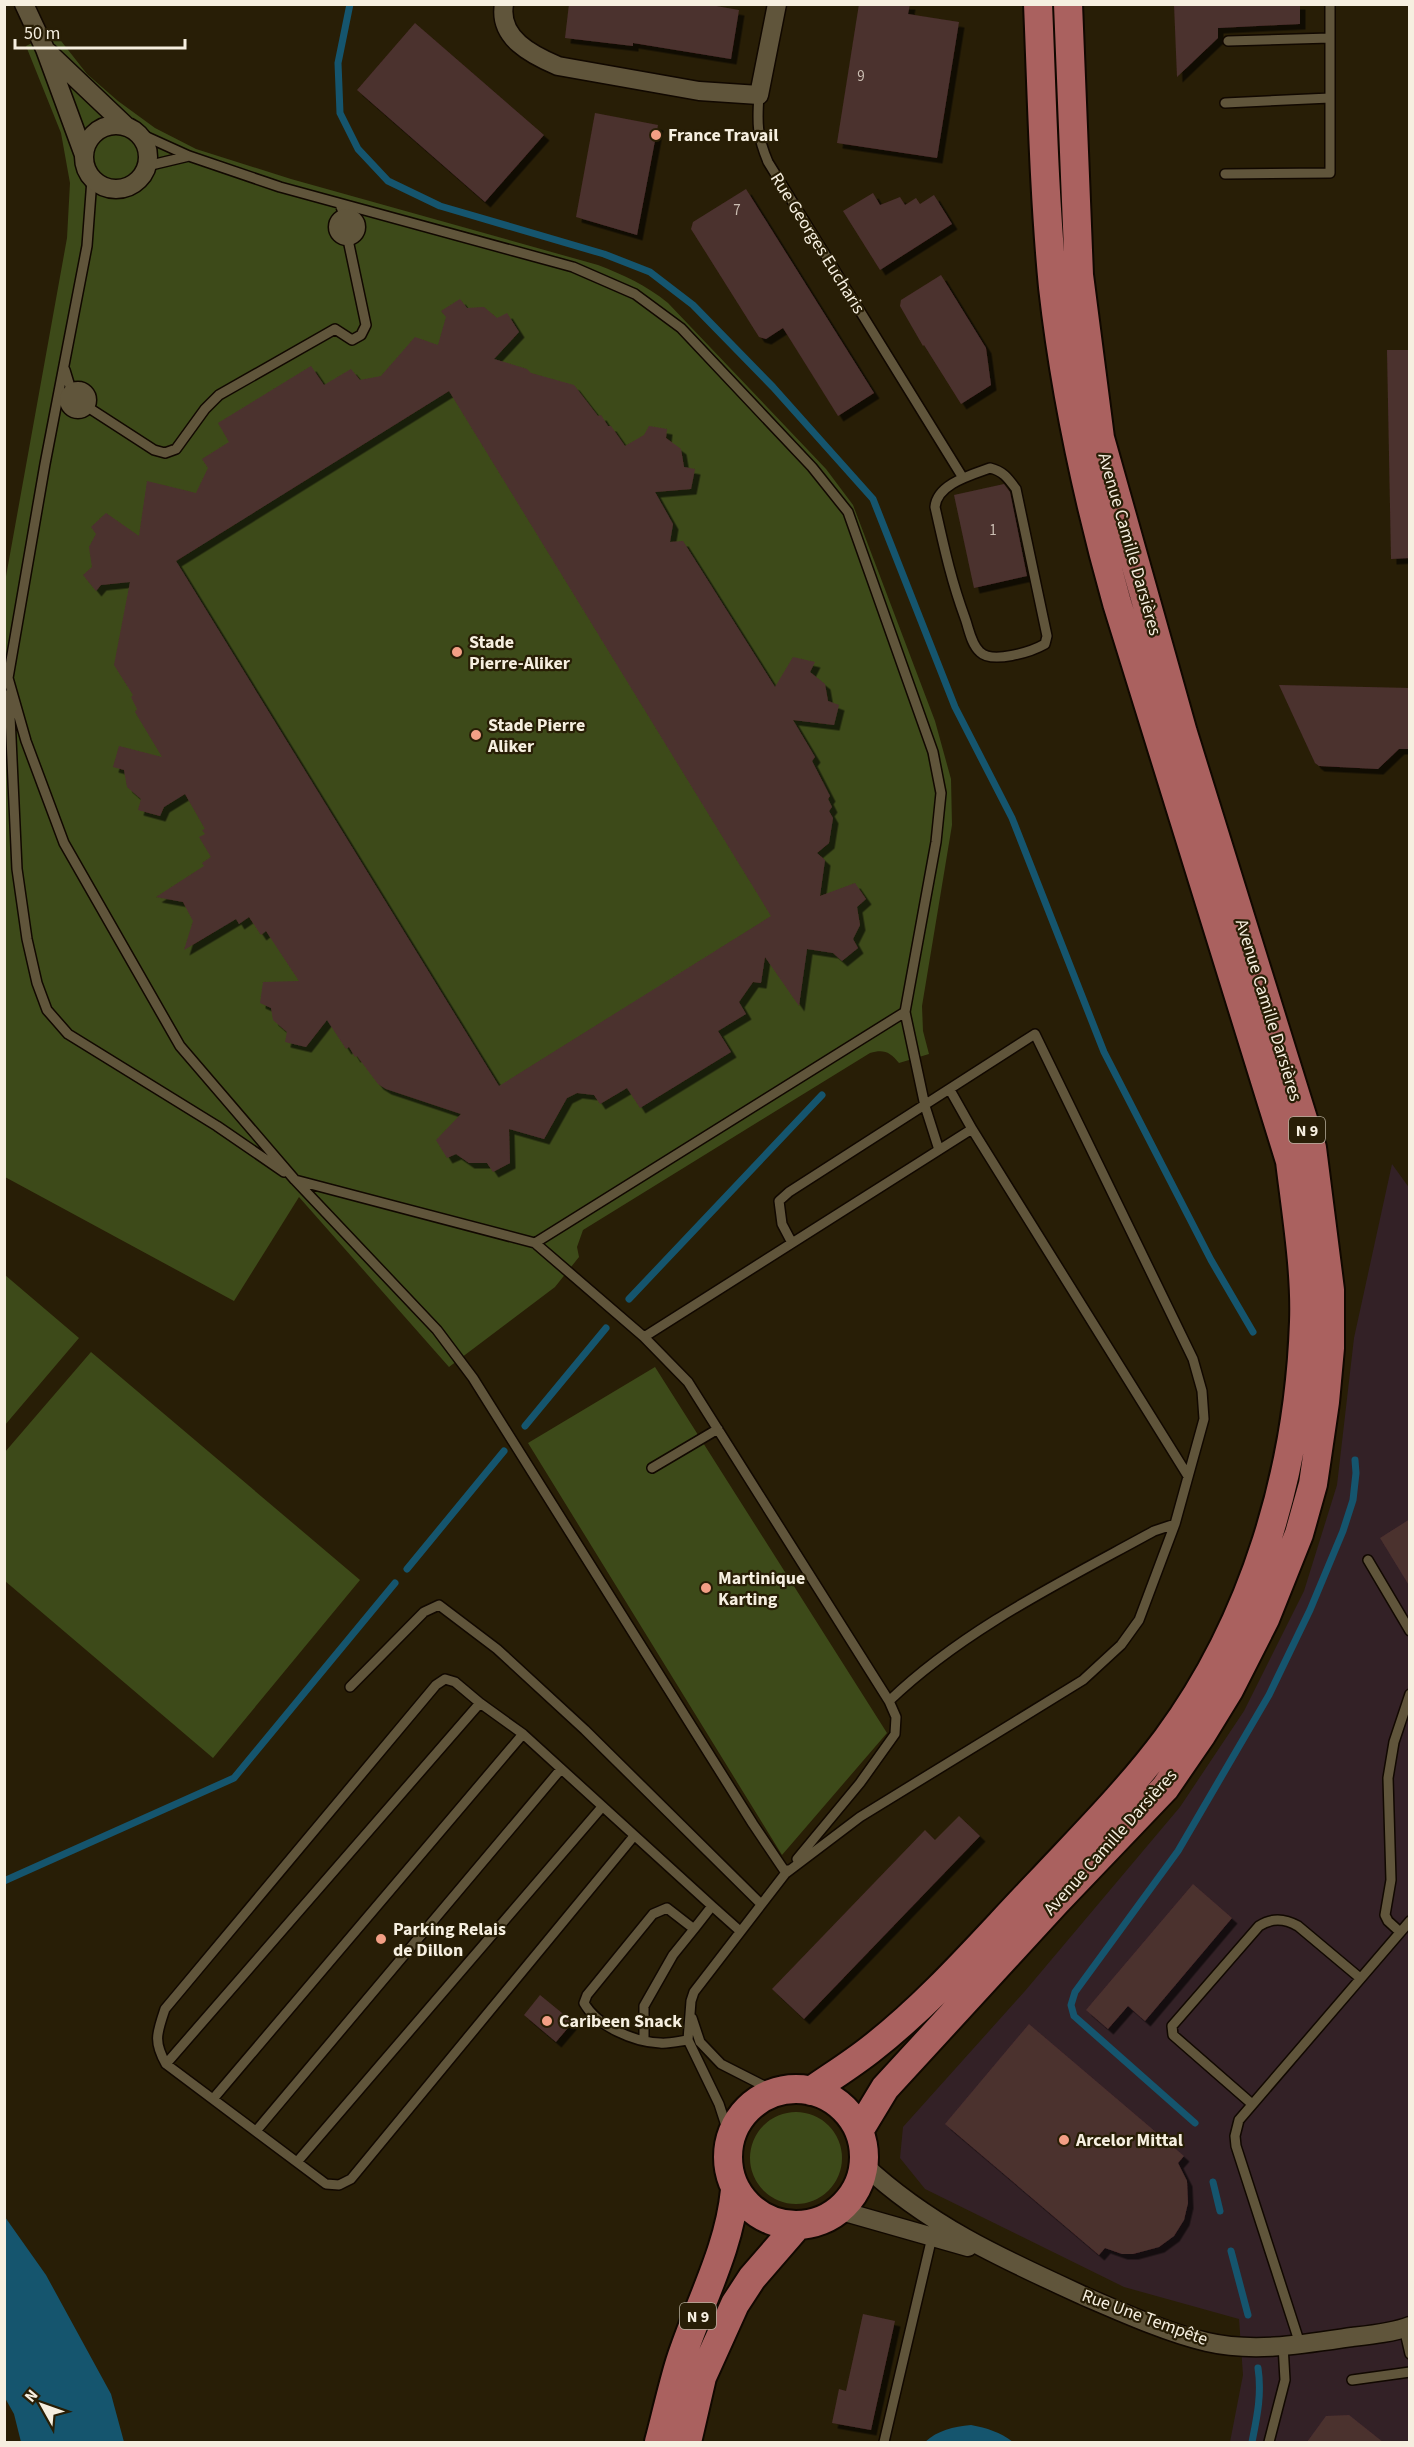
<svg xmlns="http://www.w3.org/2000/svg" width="1414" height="2447" font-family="'Source Sans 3',sans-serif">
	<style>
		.industrial { fill: #332126 }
		.green { fill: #3d4a19 }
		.water { fill: #15556e }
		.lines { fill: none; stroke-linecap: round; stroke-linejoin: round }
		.stream { stroke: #15556e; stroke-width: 7 }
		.building { fill: #4c302f; fill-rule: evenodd; filter: url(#shadow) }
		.lane-casing { stroke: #110800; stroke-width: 12 }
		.street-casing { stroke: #110800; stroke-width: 21 }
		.primary-casing { stroke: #110800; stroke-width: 32 }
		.lane { stroke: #60553b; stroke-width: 9 }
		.street { stroke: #60553b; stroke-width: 18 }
		.primary { stroke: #aa615f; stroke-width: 28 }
		.poi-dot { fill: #f39f85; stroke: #281e06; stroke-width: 2 }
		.labels { text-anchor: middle; stroke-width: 4.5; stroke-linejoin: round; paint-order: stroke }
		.number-label { font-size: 15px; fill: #ccbfb4 }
		.shield { fill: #281e06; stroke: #b8b09f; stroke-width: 1.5 }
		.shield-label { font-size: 16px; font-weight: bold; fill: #f6efe0 }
		.poi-label { font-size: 18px; font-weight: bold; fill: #f6efe0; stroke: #281e06; text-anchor: start }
		.street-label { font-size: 18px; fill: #f6efe0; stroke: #281e06 }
	</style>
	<defs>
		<filter id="shadow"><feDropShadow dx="5.5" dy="5.5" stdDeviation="0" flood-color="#0009"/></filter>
	</defs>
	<rect width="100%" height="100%" fill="#281e06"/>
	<path class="industrial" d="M 1392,1164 L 1410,1189 L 1409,2442 L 1230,2442 L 1243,2375 L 1239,2319 L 1124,2287 L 925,2189 L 900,2158 L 903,2127 L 1025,1991 L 1180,1807 L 1244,1711 L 1304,1591 L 1337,1485 L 1354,1338 Z"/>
	<path class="green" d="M 54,32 L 87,74 L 118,101 L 155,128 L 196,149 L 291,179 L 598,265 C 624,275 646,285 668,303 L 826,469 L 853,505 L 935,721 L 951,779 L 952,825 L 922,1006 L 923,1031 L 929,1054 L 899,1063 C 890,1052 884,1049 870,1053 L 583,1230 L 577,1247 L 579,1257 L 555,1287 L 449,1367 L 299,1197 L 234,1301 L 5,1177 L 5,582 L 67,238 L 70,183 L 61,133 L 26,46 Z
		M 5,1275 L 79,1338 L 5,1425 Z
		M 91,1352 L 360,1580 L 213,1758 L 5,1581 L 5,1452 Z
		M 655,1367 L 887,1733 L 782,1855 L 528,1443 Z
		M750 2158a46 46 0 1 1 92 0a46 46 0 1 1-92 0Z"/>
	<path class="water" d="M 5,2217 L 46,2275 L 111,2394 L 124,2442 L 21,2442 L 14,2414 L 5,2398 Z
		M 971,2425 C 987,2428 1000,2432 1013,2442 L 925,2442 C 938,2430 953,2427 971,2425 Z"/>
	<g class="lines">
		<path class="stream" d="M 350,4 L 338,63 L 340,113 L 358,149 L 388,181 L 440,206 L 604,254 L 650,272 L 693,305 L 773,387 L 873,499 L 955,707 L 1012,818 L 1104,1052 L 1211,1260 L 1253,1332
			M 629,1299 L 822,1095
			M 525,1426 L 606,1328
			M 407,1569 L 504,1451
			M 4,1881 L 234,1778 L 395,1583
			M 1195,2123 L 1074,2016 L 1071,2005 L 1075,1992 L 1178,1851 L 1269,1695 L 1310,1610 L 1343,1531 L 1353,1500 L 1356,1473 L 1355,1460
			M 1213,2182 L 1220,2211
			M 1231,2251 L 1248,2315
			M 1252,2442 C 1257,2417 1262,2394 1258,2368"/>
	</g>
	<path class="building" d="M 569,4 L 705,4 L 739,10 L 731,59 L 633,43 L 633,46 L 565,38 Z
		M 859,4 L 910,4 L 908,14 L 959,22 L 937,158 L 837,143 Z
		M 1174,4 L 1300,4 L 1300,24 L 1218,28 L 1218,38 L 1177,77 Z
		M 415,23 L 544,135 L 485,202 L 357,90 Z
		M 595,113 L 658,125 L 637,235 L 576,217 Z
		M 746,189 L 874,393 L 838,416 L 783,328 L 766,339 L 759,337 L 691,229 L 693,222 Z
		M 873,193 L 880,205 L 900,197 L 905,205 L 916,198 L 920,204 L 934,195 L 952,224 L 880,270 L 843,211 Z
		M 941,275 L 986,348 L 991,385 L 961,404 L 924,345 L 923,346 L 900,306 L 901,300 Z
		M 460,299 L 467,308 L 484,307 L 497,318 L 507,313 L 519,332 L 494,359 L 527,369 L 531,373 L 574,385 L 598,416 L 601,415 L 608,426 L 611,426 L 625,446 L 644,435 L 649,426 L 667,429 L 666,438 L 681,449 L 684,467 L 695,469 L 691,489 L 655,492 L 673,524 L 670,542 L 683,541 L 775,687 L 793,657 L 815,662 L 810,672 L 825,684 L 828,701 L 839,705 L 834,725 L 793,720 L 815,757 L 812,761 L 830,796 L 828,799 L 832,807 L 829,811 L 833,818 L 829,843 L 817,853 L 825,860 L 820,896 L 855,883 L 866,899 L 857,907 L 860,925 L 853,939 L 858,948 L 842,961 L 833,953 L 807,949 L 799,1006 L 765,957 L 761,983 L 753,982 L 739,1002 L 746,1014 L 718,1031 L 731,1052 L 640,1108 L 627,1088 L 600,1104 L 594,1095 L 577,1093 L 567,1098 L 544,1139 L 509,1129 L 510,1163 L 493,1172 L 487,1163 L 469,1163 L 456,1154 L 447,1158 L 436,1140 L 461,1114 L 386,1089 L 378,1084 L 357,1056 L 355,1057 L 349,1047 L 346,1049 L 327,1020 L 306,1047 L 285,1042 L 287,1032 L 273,1020 L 271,1008 L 260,1003 L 263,982 L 299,981 L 266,931 L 261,935 L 249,917 L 239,924 L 236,919 L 184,950 L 193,921 L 183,902 L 156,897 L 204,866 L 202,863 L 211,857 L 199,837 L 205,834 L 202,830 L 205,829 L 185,794 L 164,807 L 160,816 L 138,810 L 141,799 L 127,787 L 124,770 L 113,767 L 119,746 L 162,757 L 135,712 L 137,709 L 131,697 L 133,695 L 114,665 L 130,582 L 101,585 L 96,591 L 83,575 L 92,567 L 89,547 L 96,534 L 91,527 L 106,513 L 139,536 L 147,481 L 196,493 L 208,468 L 202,459 L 229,442 L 218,423 L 311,366 L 324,385 L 351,369 L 360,380 L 381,376 L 415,337 L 438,345 L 446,317 L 441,311 ZM 449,391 L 771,916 L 499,1086 L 176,561 Z
		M 1387,350 L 1410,350 L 1410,558 L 1391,559 Z
		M 1004,484 L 1010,492 L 1027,576 L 974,588 L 954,495 Z
		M 1279,685 L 1410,688 L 1410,749 L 1399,749 L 1378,769 L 1319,766 L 1315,763 Z
		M 1410,1519 L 1410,1587 L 1380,1538 Z
		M 959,1816 L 980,1836 L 804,2019 L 772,1989 L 925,1830 L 935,1840 Z
		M 1193,1884 L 1232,1918 L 1145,2021 L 1128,2006 L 1108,2029 L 1086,2010 Z
		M 540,1995 L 573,2022 L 556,2042 L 524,2015 Z
		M 1029,2024 L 1184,2156 L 1178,2163 L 1187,2181 L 1188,2203 L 1184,2220 L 1174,2236 L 1159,2247 L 1133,2254 L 1122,2254 L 1105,2248 L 1099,2255 L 945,2124 Z
		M 863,2314 L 895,2321 L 871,2430 L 832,2423 L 839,2389 L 846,2391 Z
		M 1349,2415 L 1383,2442 L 1307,2442 L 1326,2416 Z"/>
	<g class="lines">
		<g class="lane-casing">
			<path id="lane" d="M 1228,41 L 1330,38
				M 759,95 C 757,122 757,136 768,162 L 963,478
				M 1225,103 L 1330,98
				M 136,132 L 189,156 L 280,187 L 573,267 L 635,294 L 681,328 L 812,467 L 848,512 L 933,752 L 941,793 L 936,842 L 905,1012 L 535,1243 L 295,1180
				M 147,166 L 189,156
				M 1225,174 L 1330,173 L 1330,4
				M 92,179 L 87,246 L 45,464 L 8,678 L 26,741 L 64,843 L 180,1046 L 295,1180 L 437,1330 L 473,1378 L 753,1824 L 786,1873 L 860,1817 L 1083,1680 L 1121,1645 L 1139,1620 L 1175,1524 L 1204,1419 L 1202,1391 L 1193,1359 L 1035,1034 L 789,1192 L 779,1201 L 782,1224 L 792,1243
				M 340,204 L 345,218
				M 65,370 L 72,393
				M 86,406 L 154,450 L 165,453 L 176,449 L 205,409 L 219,395 L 335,329 L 352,340 L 361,335 L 366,325 L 347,235
				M 990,468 C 1003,471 1008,478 1016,489 L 1047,636 L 1045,644 C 1031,652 992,664 980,652 C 971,644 969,629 965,618 C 951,580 944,547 935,507 C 937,484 971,475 990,468 Z
				M 9,694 L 17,869 L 27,939 L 37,983 L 47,1010 L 68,1034 L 217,1126 L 284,1172
				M 905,1012 L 925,1106 L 939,1150
				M 950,1090 L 972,1129
				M 535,1243 L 644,1337 L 688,1382 L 889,1701 C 964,1629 1063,1581 1154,1531 L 1175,1524
				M 644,1337 L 972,1129 L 1188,1476
				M 652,1468 L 718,1429
				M 1368,1560 L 1410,1631
				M 350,1687 L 424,1612 L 439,1605 L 497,1649 L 585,1730 L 761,1904
				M 480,1703 L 455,1682 L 445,1679 L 436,1685 L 165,2009 C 157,2033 153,2041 166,2064 L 326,2184 L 339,2185 L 351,2179 L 634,1836
				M 797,1859 L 860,1783 L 895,1734 L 896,1717 L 889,1701
				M 694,1929 L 712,1906 L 740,1931
				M 1400,1932 L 1388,1921 L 1385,1915 L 1391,1880 L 1388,1778 L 1394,1742 L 1410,1694
				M 692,2018 L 700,2042 L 721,2064 L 776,2092
				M 644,2040 L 644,2006 L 673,1955 L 694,1929 L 667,1908 L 653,1914 L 587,1995 L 584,2003 C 597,2026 634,2042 660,2043 C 669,2044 679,2041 688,2040
				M 166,2064 L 480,1703 L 523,1734 L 712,1906
				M 213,2099 L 523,1734
				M 1252,2104 L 1173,2035 L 1172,2026 L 1259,1926 C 1271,1918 1284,1918 1298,1926 L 1360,1978
				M 256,2131 L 561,1769
				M 730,2138 L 719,2104 L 688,2040 L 691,2001 L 694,1992 L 788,1870
				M 297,2162 L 602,1807
				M 1404,2328 L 1410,2354
				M 1300,2344 L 1236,2146 L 1235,2136 L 1239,2120 L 1410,1921
				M 1352,2380 L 1410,2372
				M 884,2442 L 932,2237
				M 1269,2442 L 1285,2380 L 1283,2345"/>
		</g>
		<g class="street-casing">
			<path id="street" d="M 24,4 L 45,49 L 84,155
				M 504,4 C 498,38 532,55 558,66 L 699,91 L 759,95 L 777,4
				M 48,52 L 127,127
				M84 157a32 32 0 1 1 64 0a32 32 0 1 1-64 0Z
				M338 227a9 9 0 1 1 18 0a9 9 0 1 1-18 0Z
				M69 400a9 9 0 1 1 18 0a9 9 0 1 1-18 0Z
				M 863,2164 C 929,2226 1003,2259 1084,2296 C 1121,2312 1168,2333 1207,2342 C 1254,2353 1305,2344 1352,2337 C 1370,2335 1392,2333 1410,2326
				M 838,2210 L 968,2247"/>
		</g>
		<g class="primary-casing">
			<path id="primary" d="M728 2157a68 68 0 1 1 136 0a68 68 0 1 1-136 0Z
				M 811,2091 C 831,2077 852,2064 871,2049 C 934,2000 986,1938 1041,1881 C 1084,1835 1129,1790 1167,1739 C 1255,1620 1299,1469 1304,1322 C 1306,1272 1296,1211 1290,1161 L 1117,603 C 1088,500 1065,394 1053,287 C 1044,193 1042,98 1038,4
				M 859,2131 L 885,2088 L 1056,1902 L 1165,1788 L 1202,1734 L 1229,1690 L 1265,1619 L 1299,1534 L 1313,1484 L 1325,1402 L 1330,1348 L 1330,1290 L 1312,1148 L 1183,733 L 1100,438 L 1079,275 L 1068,4
				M 659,2442 C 666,2416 672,2388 680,2362 C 699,2303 729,2251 735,2190
				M 687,2442 L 702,2377 L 735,2304 L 752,2278 L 797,2226"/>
		</g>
		<use href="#lane" class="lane"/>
		<use href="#street" class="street"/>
		<use href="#primary" class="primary"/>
	</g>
	<g class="poi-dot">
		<circle cx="656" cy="135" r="6"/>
		<circle cx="457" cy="652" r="6"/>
		<circle cx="476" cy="735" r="6"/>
		<circle cx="706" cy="1588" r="6"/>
		<circle cx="381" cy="1939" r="6"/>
		<circle cx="547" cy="2021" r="6"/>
		<circle cx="1064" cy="2140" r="6"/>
	</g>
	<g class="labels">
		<g class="number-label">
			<text x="861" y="81">9</text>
			<text x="737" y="215">7</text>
			<text x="993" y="535">1</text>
		</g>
		<g class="shield">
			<rect x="1289" y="1117" width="36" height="26" rx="4.5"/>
			<rect x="680" y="2303" width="36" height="26" rx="4.5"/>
		</g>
		<g class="shield-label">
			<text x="1307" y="1136">N 9</text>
			<text x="698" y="2322">N 9</text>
		</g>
		<g class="poi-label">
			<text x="668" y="141">France Travail</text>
			<text x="469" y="648">Stade<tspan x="469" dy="21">Pierre-Aliker</tspan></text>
			<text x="488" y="731">Stade Pierre<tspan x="488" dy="21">Aliker</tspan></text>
			<text x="718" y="1584">Martinique<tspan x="718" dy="21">Karting</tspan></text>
			<text x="393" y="1935">Parking Relais<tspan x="393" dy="21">de Dillon</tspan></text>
			<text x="559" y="2027">Caribeen Snack</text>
			<text x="1076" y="2146">Arcelor Mittal</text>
		</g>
		<g class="street-label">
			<text transform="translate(818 243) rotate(58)" y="6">Rue Georges Eucharis</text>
			<text transform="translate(1130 544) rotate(74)" y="6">Avenue Camille Darsières</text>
			<text transform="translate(1269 1010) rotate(73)" y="6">Avenue Camille Darsières</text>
			<text transform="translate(1110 1842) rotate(-48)" y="6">Avenue Camille Darsières</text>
			<text transform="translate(1145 2317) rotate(20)" y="6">Rue Une Tempête</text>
		</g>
	</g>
	<rect width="1414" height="2447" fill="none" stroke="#f6efe0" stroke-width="12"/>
	<g transform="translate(42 2405) rotate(310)" stroke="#281e06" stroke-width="4.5" paint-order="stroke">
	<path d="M0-4.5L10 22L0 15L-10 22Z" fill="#f6efe0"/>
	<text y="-9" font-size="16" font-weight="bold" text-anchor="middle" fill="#f6efe0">N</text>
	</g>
	<path d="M15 39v9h170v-9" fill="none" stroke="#f6efe0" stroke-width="3"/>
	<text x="24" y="39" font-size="18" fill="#f6efe0" stroke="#281e06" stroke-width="4.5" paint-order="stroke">50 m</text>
</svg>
